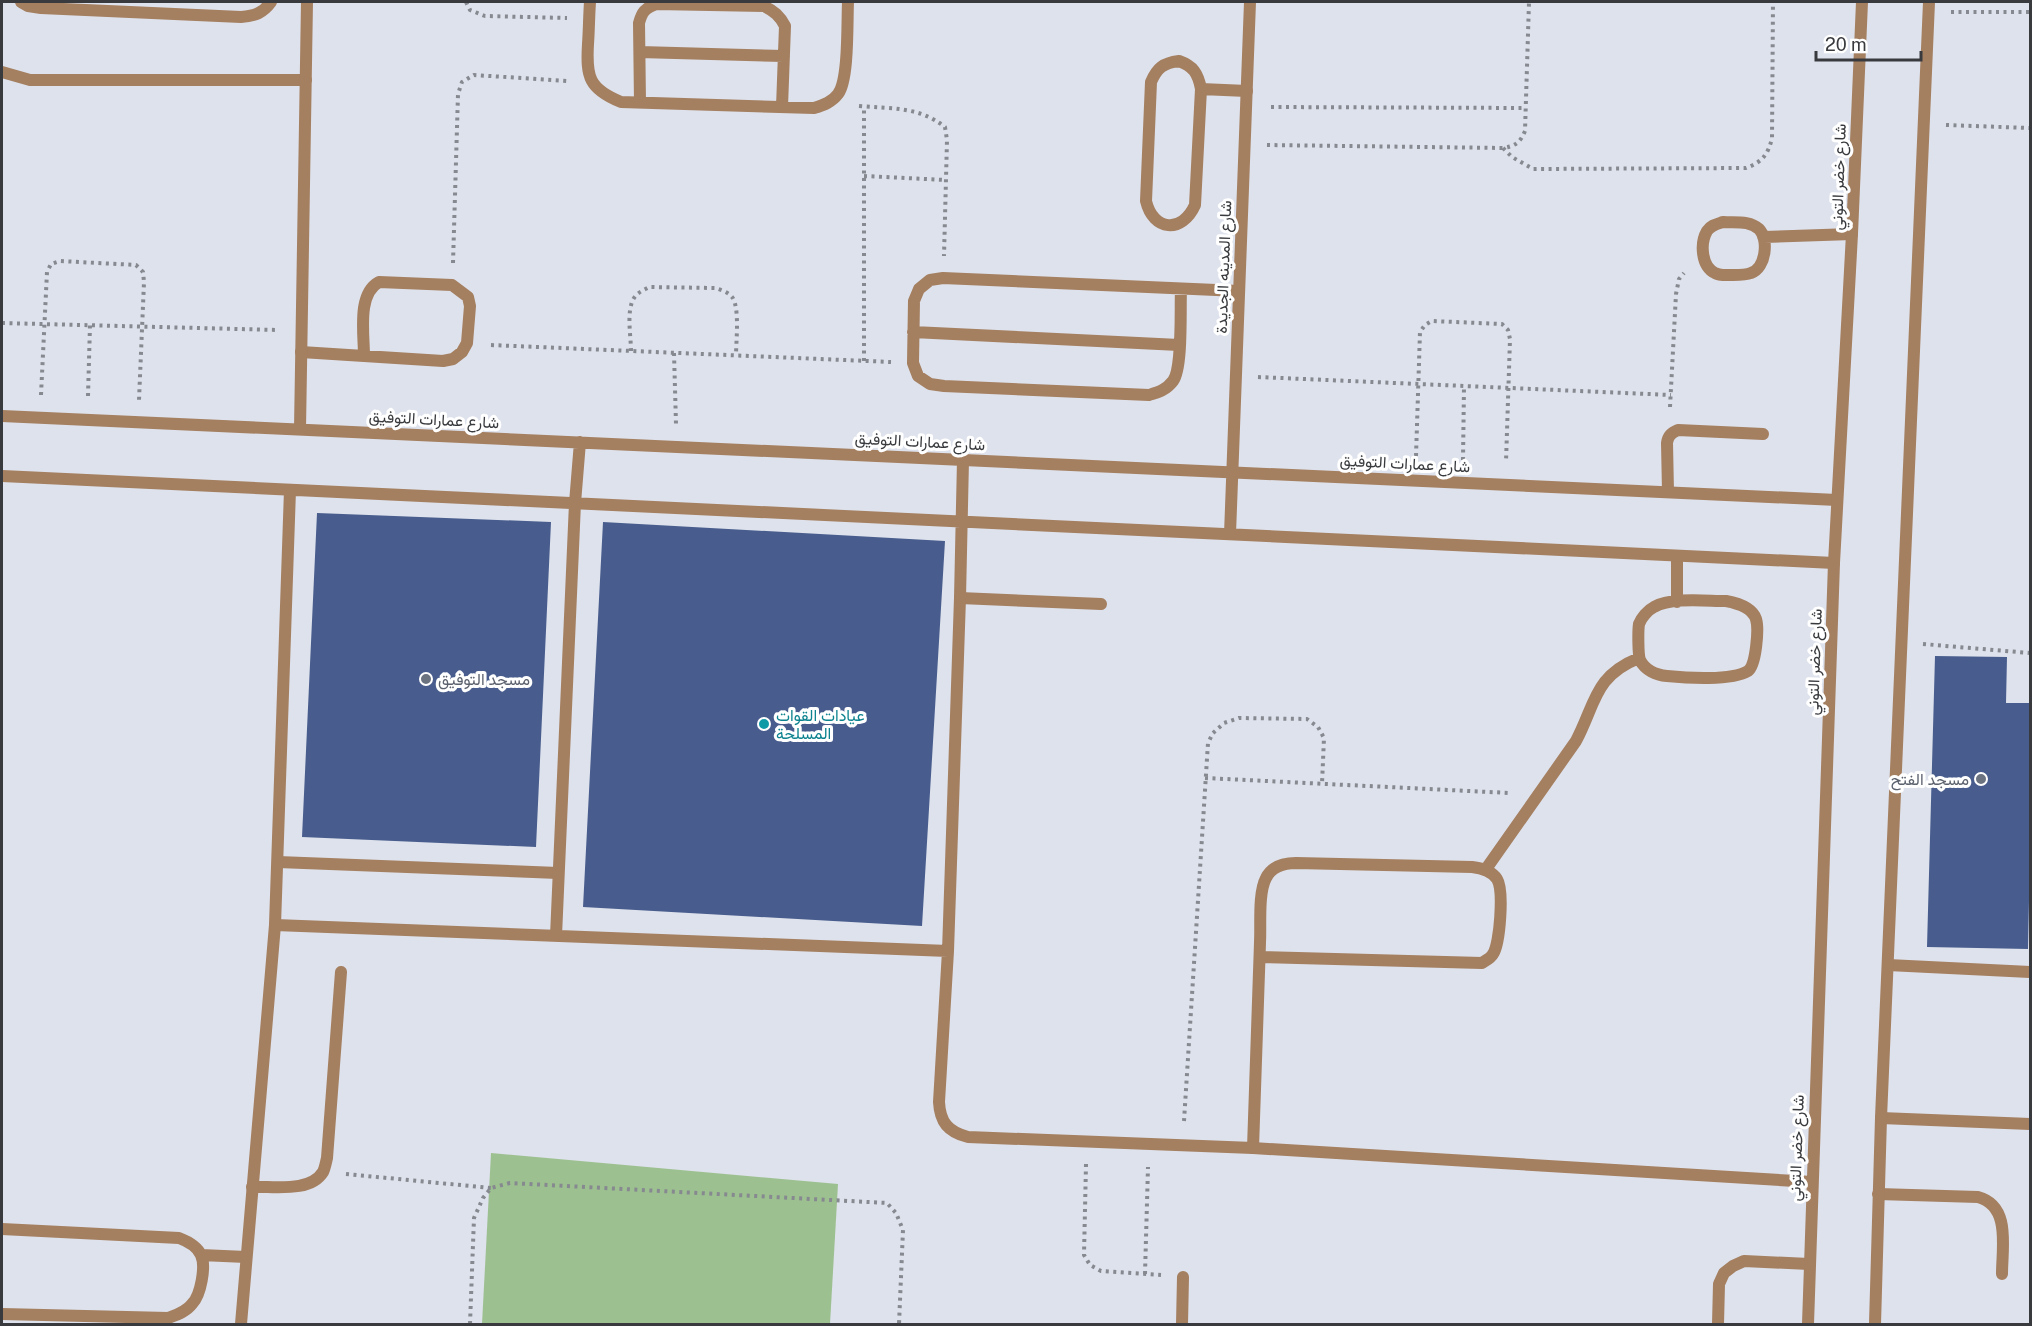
<svg xmlns="http://www.w3.org/2000/svg" width="2032" height="1326" font-family="'Public Sans',Vazirmatn,sans-serif">
	<style>
		.green { fill: #9dc090 }
		.building { fill: #485d8d }
		.lines { fill: none; stroke-linecap: round; stroke-linejoin: round }
		.path { stroke: #86898f; stroke-width: 4; stroke-dasharray: 3 4.5; stroke-linecap: butt }
		.service { stroke: #a47f60; stroke-width: 12 }
		.minor { stroke: #a47f60; stroke-width: 12 }
		.tertiary { stroke: #a47f60; stroke-width: 12 }
		.worship-dot { fill: #6b7280; stroke: #fff; stroke-width: 2 }
		.culture-dot { fill: #0f9aa8; stroke: #fff; stroke-width: 2 }
		.labels { text-anchor: middle; stroke-width: 6; stroke-linejoin: round; paint-order: stroke }
		.street-label { font-size: 16px; fill: #383a3d; stroke: #fff }
		.worship-label { font-size: 16px; fill: #5b616d; stroke: #fff; text-anchor: start }
		.culture-label { font-size: 16px; fill: #0d838f; stroke: #fff; text-anchor: start }
	</style>
	<rect width="100%" height="100%" fill="#dee2ec"/>
	<path class="green" d="M 491,1153 L 838,1184 L 830,1324 L 482,1324 Z"/>
	<path class="building" d="M 317,513 L 551,522 L 536,847 L 302,837 Z
		M 603,522 L 945,541 L 922,926 L 583,907 Z
		M 1935,656 L 2007,657 L 2006,703 L 2030,703 L 2030,854 L 2028,949 L 1927,947 Z"/>
	<g class="lines">
		<path class="path" d="M 466,2 L 470,10 L 485,16 L 567,18
			M 1951,12 L 2030,12
			M 859,106 C 892,109 918,106 945,127 L 947,140 L 944,256
			M 1271,107 L 1526,108
			M 1946,125 L 2030,128
			M 1267,145 L 1503,148 C 1515,146 1520,143 1525,131 L 1529,2
			M 1503,148 L 1512,157 L 1533,169 L 1746,168 C 1762,162 1768,155 1772,138 L 1773,2
			M 864,176 L 946,180
			M 453,263 L 458,94 L 462,82 L 474,75 L 568,81
			M 2,323 L 277,330
			M 491,345 L 891,362
			M 631,351 C 631,336 626,311 634,298 C 638,292 644,290 649,287 L 715,288 C 721,290 728,292 732,297 C 740,307 736,342 736,355
			M 674,353 L 676,424
			M 864,361 L 864,106
			M 1258,377 L 1671,395
			M 41,395 L 47,272 L 51,264 L 60,261 L 136,265 L 143,272 L 144,282 L 139,400
			M 88,396 L 90,325
			M 1670,407 L 1676,294 L 1679,279 L 1684,273
			M 1416,456 L 1420,332 L 1425,325 L 1432,321 L 1502,324 L 1508,330 L 1510,339 L 1506,462
			M 1463,460 L 1464,386
			M 1923,644 L 2030,653
			M 1205,778 L 1510,793
			M 1184,1121 L 1208,743 L 1213,733 L 1224,723 L 1239,718 L 1307,719 L 1318,727 L 1324,738 L 1322,784
			M 1086,1164 L 1084,1255 L 1090,1265 L 1101,1271 L 1161,1275
			M 346,1174 L 491,1188
			M 1145,1274 L 1148,1167
			M 470,1324 L 474,1218 L 483,1198 L 491,1188 L 510,1183 L 887,1203 L 896,1213 L 903,1230 L 899,1324"/>
		<path class="service" d="M 21,2 L 28,6 L 41,8 L 241,17 C 255,16 263,13 271,2
			M 590,2 C 589,16 589,30 588,44 C 586,77 589,89 621,102 L 814,108 C 824,105 832,102 838,94 C 849,80 847,22 848,2
			M 640,52 L 784,56
			M 1179,61 C 1193,66 1198,73 1201,89 L 1195,205 C 1182,234 1153,231 1146,201 L 1151,82 C 1157,68 1163,63 1179,61 Z
			M 2,72 L 30,80 L 306,80
			M 1201,89 L 1247,91
			M 640,103 L 639,23 C 642,12 645,8 656,4 L 764,6 C 774,11 780,16 785,26 L 782,107
			M 1723,222 C 1735,223 1749,220 1759,229 C 1769,239 1766,268 1751,273 C 1746,275 1739,275 1733,275 C 1727,275 1720,276 1715,273 C 1701,266 1700,243 1707,231 C 1711,225 1717,224 1723,222 Z
			M 1764,237 L 1852,234
			M 1181,289 C 1180,308 1183,368 1173,381 C 1166,390 1159,392 1149,395 L 944,386 L 930,384 L 918,376 L 913,363 L 914,301 L 919,289 L 930,280 L 943,278 L 1239,291
			M 913,332 L 1179,345
			M 301,352 L 443,361 L 453,359 L 462,352 L 467,343 L 470,306 L 468,297 L 452,285 L 379,282 C 357,294 364,333 364,356
			M 1668,492 L 1667,443 C 1668,436 1671,433 1678,430 L 1763,434
			M 960,598 L 1101,604
			M 1726,601 C 1737,603 1752,607 1756,619 C 1759,629 1756,665 1748,671 C 1732,681 1686,678 1667,676 C 1656,675 1645,670 1640,660 C 1638,655 1638,630 1639,624 C 1641,618 1648,610 1654,607 C 1672,597 1705,601 1726,601 Z
			M 1677,602 L 1677,556
			M 278,862 L 558,873
			M 1486,869 L 1576,741 C 1596,703 1594,676 1639,658
			M 1888,965 L 2030,972
			M 1881,1118 L 2030,1124
			M 1253,1148 C 1255,1080 1258,1011 1260,942 C 1261,925 1258,893 1266,878 C 1272,866 1284,863 1296,863 L 1472,867 C 1481,868 1491,870 1497,879 C 1504,890 1500,944 1493,954 C 1491,958 1485,961 1482,963 L 1260,957
			M 252,1187 C 273,1186 310,1193 323,1172 C 325,1168 326,1162 327,1158 L 341,972
			M 1878,1194 L 1978,1197 C 2011,1206 2002,1247 2002,1274
			M 2,1229 L 179,1238 C 187,1241 197,1246 201,1255 C 206,1266 201,1295 192,1304 C 186,1312 176,1315 168,1318 L 2,1314
			M 201,1255 L 246,1257
			M 1718,1324 L 1719,1284 L 1724,1273 L 1733,1266 L 1744,1261 L 1809,1264"/>
		<path class="minor" d="M 2,416 L 1837,500
			M 300,429 L 307,2
			M 963,460 L 960,598 L 948,951 L 939,1102 C 940,1122 948,1132 968,1137 L 1253,1148 L 1812,1182
			M 2,476 L 1834,563
			M 1230,534 L 1250,2
			M 275,925 L 948,951
			M 556,936 L 575,503 L 580,442
			M 241,1324 L 275,925 L 290,490
			M 1182,1324 L 1183,1277"/>
		<path class="tertiary" d="M 1808,1324 L 1834,563 L 1852,234 L 1862,2
			M 1875,1324 L 1881,1118 L 1929,2"/>
	</g>
	<g class="worship-dot">
		<circle cx="426" cy="679" r="6"/>
		<circle cx="1981" cy="779" r="6"/>
	</g>
	<circle class="culture-dot" cx="764" cy="724" r="6"/>
	<g class="labels">
		<g class="street-label">
			<text transform="translate(1838 177) rotate(-88)" y="6">شارع خضر التوني</text>
			<text transform="translate(1223 267) rotate(-88)" y="6">شارع المدينه الجديدة</text>
			<text transform="translate(434 419) rotate(3)" y="6">شارع عمارات التوفيق</text>
			<text transform="translate(920 441) rotate(3)" y="6">شارع عمارات التوفيق</text>
			<text transform="translate(1405 463) rotate(3)" y="6">شارع عمارات التوفيق</text>
			<text transform="translate(1814 662) rotate(-88)" y="6">شارع خضر التوني</text>
			<text transform="translate(1796 1148) rotate(-88)" y="6">شارع خضر التوني</text>
		</g>
		<g class="worship-label">
			<text x="438" y="685">مسجد التوفيق</text>
			<text x="1969" y="785" text-anchor="end">مسجد الفتح</text>
		</g>
		<g class="culture-label">
			<text x="776" y="721">عيادات القوات<tspan x="776" dy="18">المسلحة</tspan></text>
		</g>
	</g>
	<rect width="2032" height="1326" fill="none" stroke="#383a3d" stroke-width="6"/>
	<path d="M1816 51v9h105v-9" fill="none" stroke="#383a3d" stroke-width="3"/>
	<text x="1825" y="51" font-size="18" fill="#383a3d" stroke="#ffffff" stroke-width="4.5" paint-order="stroke">20 m</text>
</svg>
